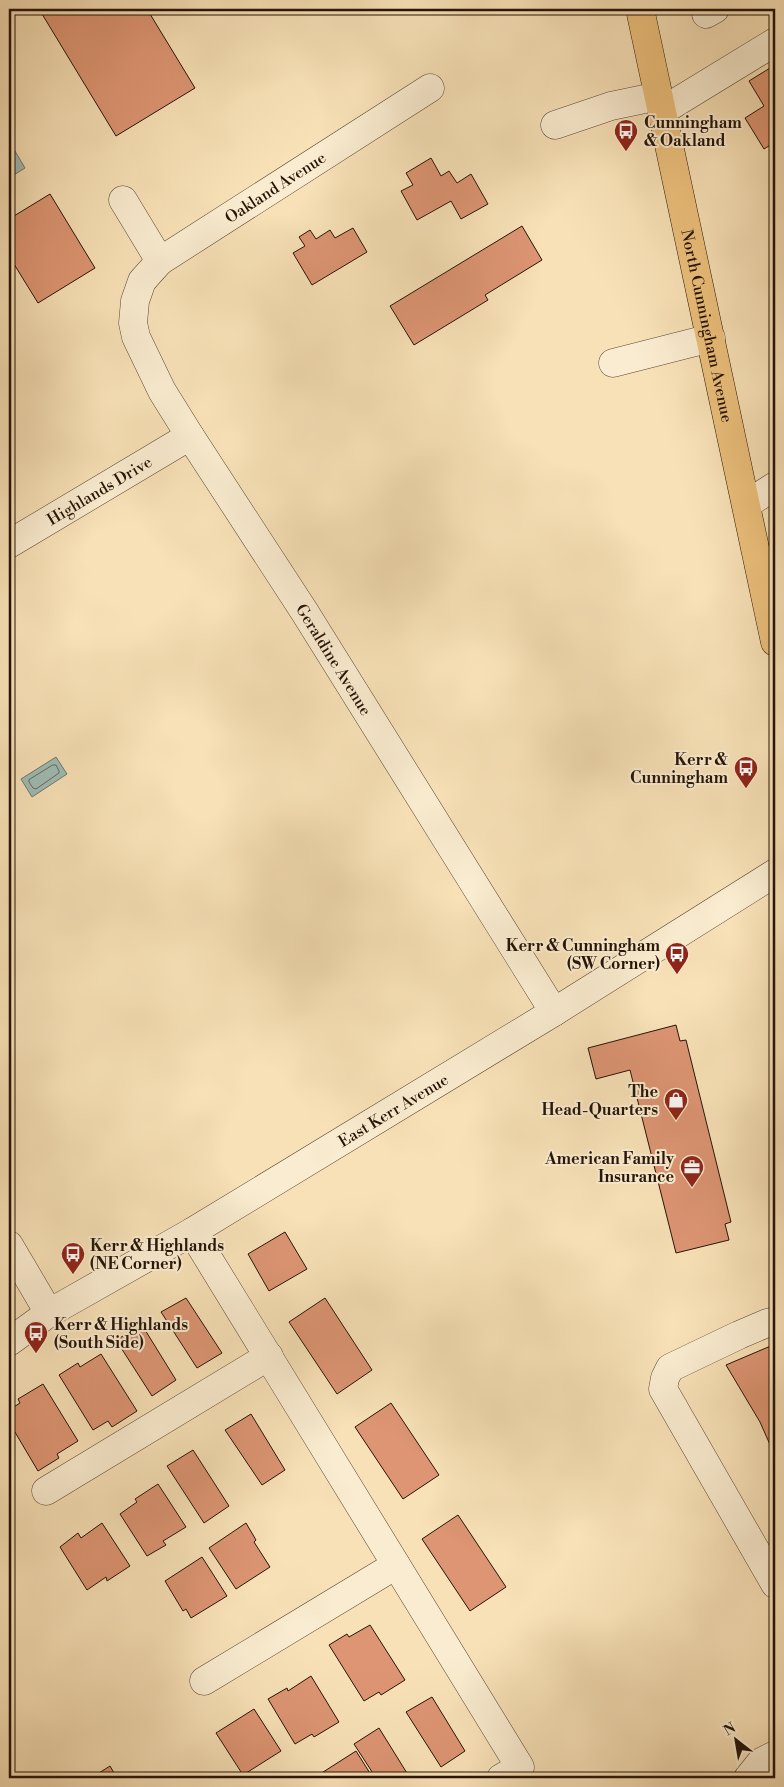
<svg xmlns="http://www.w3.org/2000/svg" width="784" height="1787" font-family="'Libre Bodoni',serif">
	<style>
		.water { fill: #9fbcb5; stroke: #6e786f }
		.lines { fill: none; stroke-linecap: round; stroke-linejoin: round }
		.shore { stroke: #62685e; stroke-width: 1 }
		.building { fill: #dd9573; stroke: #251307 }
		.minor-casing { stroke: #5a4633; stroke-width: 29 }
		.major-casing { stroke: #251307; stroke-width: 29 }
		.minor { stroke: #faecd0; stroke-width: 28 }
		.major { stroke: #ecc07c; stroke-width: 28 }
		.labels { text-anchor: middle; stroke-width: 4; stroke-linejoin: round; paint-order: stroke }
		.poi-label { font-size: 16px; font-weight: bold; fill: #251307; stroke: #faecd0; text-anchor: end }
		.street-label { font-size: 16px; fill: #251307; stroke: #faecd0 }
	</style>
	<rect width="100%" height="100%" fill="#f8e1b7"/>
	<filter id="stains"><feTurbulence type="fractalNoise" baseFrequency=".004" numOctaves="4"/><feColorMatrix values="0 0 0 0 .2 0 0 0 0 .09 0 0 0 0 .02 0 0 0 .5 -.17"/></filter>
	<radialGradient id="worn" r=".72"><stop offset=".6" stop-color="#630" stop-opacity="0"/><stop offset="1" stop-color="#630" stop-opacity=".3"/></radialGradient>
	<path class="water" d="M 9,141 L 25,168 L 9,178 Z
		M 56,757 L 67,774 L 32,797 L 21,779 Z"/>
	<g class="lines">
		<path class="shore" d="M 53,765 L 56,765 L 59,771 L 59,773 L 36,789 L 33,788 L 29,782 L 29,780 Z"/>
	</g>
	<path class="building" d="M 39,9 L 147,9 L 195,88 L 116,136 Z
		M 775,65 L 775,142 L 764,149 L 745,118 L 764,106 L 749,81 Z
		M 431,158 L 441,176 L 449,171 L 457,183 L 471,174 L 488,204 L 461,219 L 451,201 L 417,220 L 401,191 L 413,185 L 406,173 Z
		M 50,194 L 95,268 L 38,303 L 9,256 L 9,219 Z
		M 522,226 L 542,260 L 485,295 L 488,300 L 414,345 L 390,306 Z
		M 353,228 L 367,252 L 312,285 L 293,253 L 305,246 L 299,237 L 310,230 L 316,239 L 330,230 L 335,238 Z
		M 676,1025 L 680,1041 L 686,1040 L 731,1222 L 725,1224 L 729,1240 L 676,1253 L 630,1070 L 596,1079 L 588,1048 Z
		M 285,1232 L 307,1269 L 269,1291 L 248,1254 Z
		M 186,1298 L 222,1353 L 197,1368 L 161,1312 Z
		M 325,1298 L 372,1370 L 337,1394 L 289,1322 Z
		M 142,1325 L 176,1380 L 152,1396 L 116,1340 Z
		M 773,1345 L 775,1350 L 775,1456 L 760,1422 L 726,1365 Z
		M 101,1354 L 137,1411 L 112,1427 L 108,1421 L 93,1430 L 59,1375 L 78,1363 L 80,1367 Z
		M 43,1384 L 78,1441 L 57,1454 L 59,1458 L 38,1471 L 9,1422 L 9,1410 L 20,1403 L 18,1399 Z
		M 391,1403 L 439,1475 L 403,1499 L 355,1427 Z
		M 251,1414 L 285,1470 L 262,1485 L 225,1430 Z
		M 193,1450 L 229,1506 L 204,1523 L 167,1466 Z
		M 158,1484 L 186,1527 L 163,1541 L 166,1545 L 147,1556 L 120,1514 L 137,1502 L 135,1499 Z
		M 458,1515 L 506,1587 L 470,1611 L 422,1539 Z
		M 102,1523 L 130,1566 L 107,1581 L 106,1577 L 87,1590 L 60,1547 L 78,1533 L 81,1538 Z
		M 246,1523 L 256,1540 L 254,1542 L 270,1567 L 236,1589 L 209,1548 Z
		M 202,1557 L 227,1596 L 191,1618 L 186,1609 L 183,1611 L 165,1581 Z
		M 370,1625 L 405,1680 L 381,1695 L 379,1692 L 364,1701 L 329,1645 L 347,1634 L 349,1637 Z
		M 311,1676 L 339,1722 L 314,1737 L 312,1734 L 295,1744 L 268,1699 L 287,1688 L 288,1691 Z
		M 432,1697 L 465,1751 L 441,1767 L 406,1712 Z
		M 254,1709 L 281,1751 L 243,1775 L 216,1733 Z
		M 379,1728 L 410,1778 L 376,1778 L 354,1744 Z
		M 356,1751 L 373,1778 L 322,1778 L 320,1774 Z
		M 110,1766 L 117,1778 L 91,1778 Z"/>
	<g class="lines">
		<g class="minor-casing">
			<g id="minor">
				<path d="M 706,14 L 715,9"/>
				<path id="s1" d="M 430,88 L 160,261 L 142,281 L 135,301 L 133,323 L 136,337 L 162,391 L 190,436 L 304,611 L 554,1012"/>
				<path d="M 662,111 L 775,42"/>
				<path d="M 555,125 L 611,106 L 659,96"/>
				<path d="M 123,200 L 160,261"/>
				<path d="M 613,363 L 711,338"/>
				<path d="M 747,504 L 775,486"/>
				<path id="s2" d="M 9,544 L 190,436"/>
				<path d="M 192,1232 L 520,1767 L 501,1778"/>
				<path d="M 9,1245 L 49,1313"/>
				<path d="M 775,1321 L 767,1323 L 739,1335 L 670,1368 L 665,1378 L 663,1389 L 775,1584"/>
				<path id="s3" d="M 9,1342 L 49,1313 L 192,1232 L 554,1012 L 775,873"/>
				<path d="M 46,1491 L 269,1356"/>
				<path d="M 204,1681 L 396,1565"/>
				<path d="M 748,1778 L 761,1762 L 775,1755"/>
			</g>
		</g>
		<g class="major-casing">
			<g id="major">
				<path id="s4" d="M 640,9 L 775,642"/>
			</g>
		</g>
		<use href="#minor" class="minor"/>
		<use href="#major" class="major"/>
	</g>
	<defs>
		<g id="bus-pin" transform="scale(1.25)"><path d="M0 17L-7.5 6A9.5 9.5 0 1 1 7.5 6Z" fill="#8f2418" stroke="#faecd0"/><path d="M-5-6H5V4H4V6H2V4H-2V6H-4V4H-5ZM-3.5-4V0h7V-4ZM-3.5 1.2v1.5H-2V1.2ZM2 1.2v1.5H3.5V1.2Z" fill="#fff"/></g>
		<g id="shop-pin" transform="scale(1.25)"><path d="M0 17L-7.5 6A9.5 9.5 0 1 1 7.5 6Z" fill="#8f2418" stroke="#faecd0"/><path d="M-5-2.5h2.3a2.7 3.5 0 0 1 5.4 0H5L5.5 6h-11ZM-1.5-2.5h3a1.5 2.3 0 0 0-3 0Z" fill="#fff"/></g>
		<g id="office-pin" transform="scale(1.25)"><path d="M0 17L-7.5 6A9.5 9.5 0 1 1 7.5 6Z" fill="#8f2418" stroke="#faecd0"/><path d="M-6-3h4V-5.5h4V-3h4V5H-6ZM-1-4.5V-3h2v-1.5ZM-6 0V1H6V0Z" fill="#fff"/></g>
	</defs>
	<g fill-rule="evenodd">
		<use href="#bus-pin" x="626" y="131"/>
		<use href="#bus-pin" x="746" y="768"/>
		<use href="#bus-pin" x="677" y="954"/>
		<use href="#shop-pin" x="676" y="1100"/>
		<use href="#office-pin" x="692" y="1167"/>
		<use href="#bus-pin" x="73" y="1254"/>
		<use href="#bus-pin" x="36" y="1333"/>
	</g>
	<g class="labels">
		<g class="poi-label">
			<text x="644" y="128" text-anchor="start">Cunningham<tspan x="644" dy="18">&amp; Oakland</tspan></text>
			<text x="728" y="765">Kerr &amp;<tspan x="728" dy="18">Cunningham</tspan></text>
			<text x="660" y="951">Kerr &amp; Cunningham<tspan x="660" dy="18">(SW Corner)</tspan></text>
			<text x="658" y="1097">The<tspan x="658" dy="18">Head-Quarters</tspan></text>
			<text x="674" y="1164">American Family<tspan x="674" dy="18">Insurance</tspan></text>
			<text x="90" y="1251" text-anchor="start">Kerr &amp; Highlands<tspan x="90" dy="18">(NE Corner)</tspan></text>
			<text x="54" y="1330" text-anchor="start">Kerr &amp; Highlands<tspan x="54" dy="18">(South Side)</tspan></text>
		</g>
		<g class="street-label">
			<text transform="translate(275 187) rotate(-33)" y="6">Oakland Avenue</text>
			<text dy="6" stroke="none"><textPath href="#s4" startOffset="324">North Cunningham Avenue</textPath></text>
			<text dy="6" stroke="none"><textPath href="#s2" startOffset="105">Highlands Drive</textPath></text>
			<text dy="6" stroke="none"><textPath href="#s1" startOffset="784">Geraldine Avenue</textPath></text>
			<text dy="6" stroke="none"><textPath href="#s3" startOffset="449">East Kerr Avenue</textPath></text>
		</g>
	</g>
	<rect width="784" height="1787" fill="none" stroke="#f8e1b7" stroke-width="30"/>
	<rect x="10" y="10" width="764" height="1767" fill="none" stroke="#251307" stroke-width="2.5"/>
	<rect x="15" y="15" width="754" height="1757" fill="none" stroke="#251307"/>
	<g transform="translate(736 1740) rotate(329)" stroke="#faecd0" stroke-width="4" paint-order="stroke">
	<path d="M0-4L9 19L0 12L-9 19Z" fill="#251307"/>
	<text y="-8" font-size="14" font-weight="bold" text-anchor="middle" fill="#251307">N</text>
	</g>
	<rect width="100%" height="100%" filter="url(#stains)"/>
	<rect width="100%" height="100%" fill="url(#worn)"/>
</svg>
